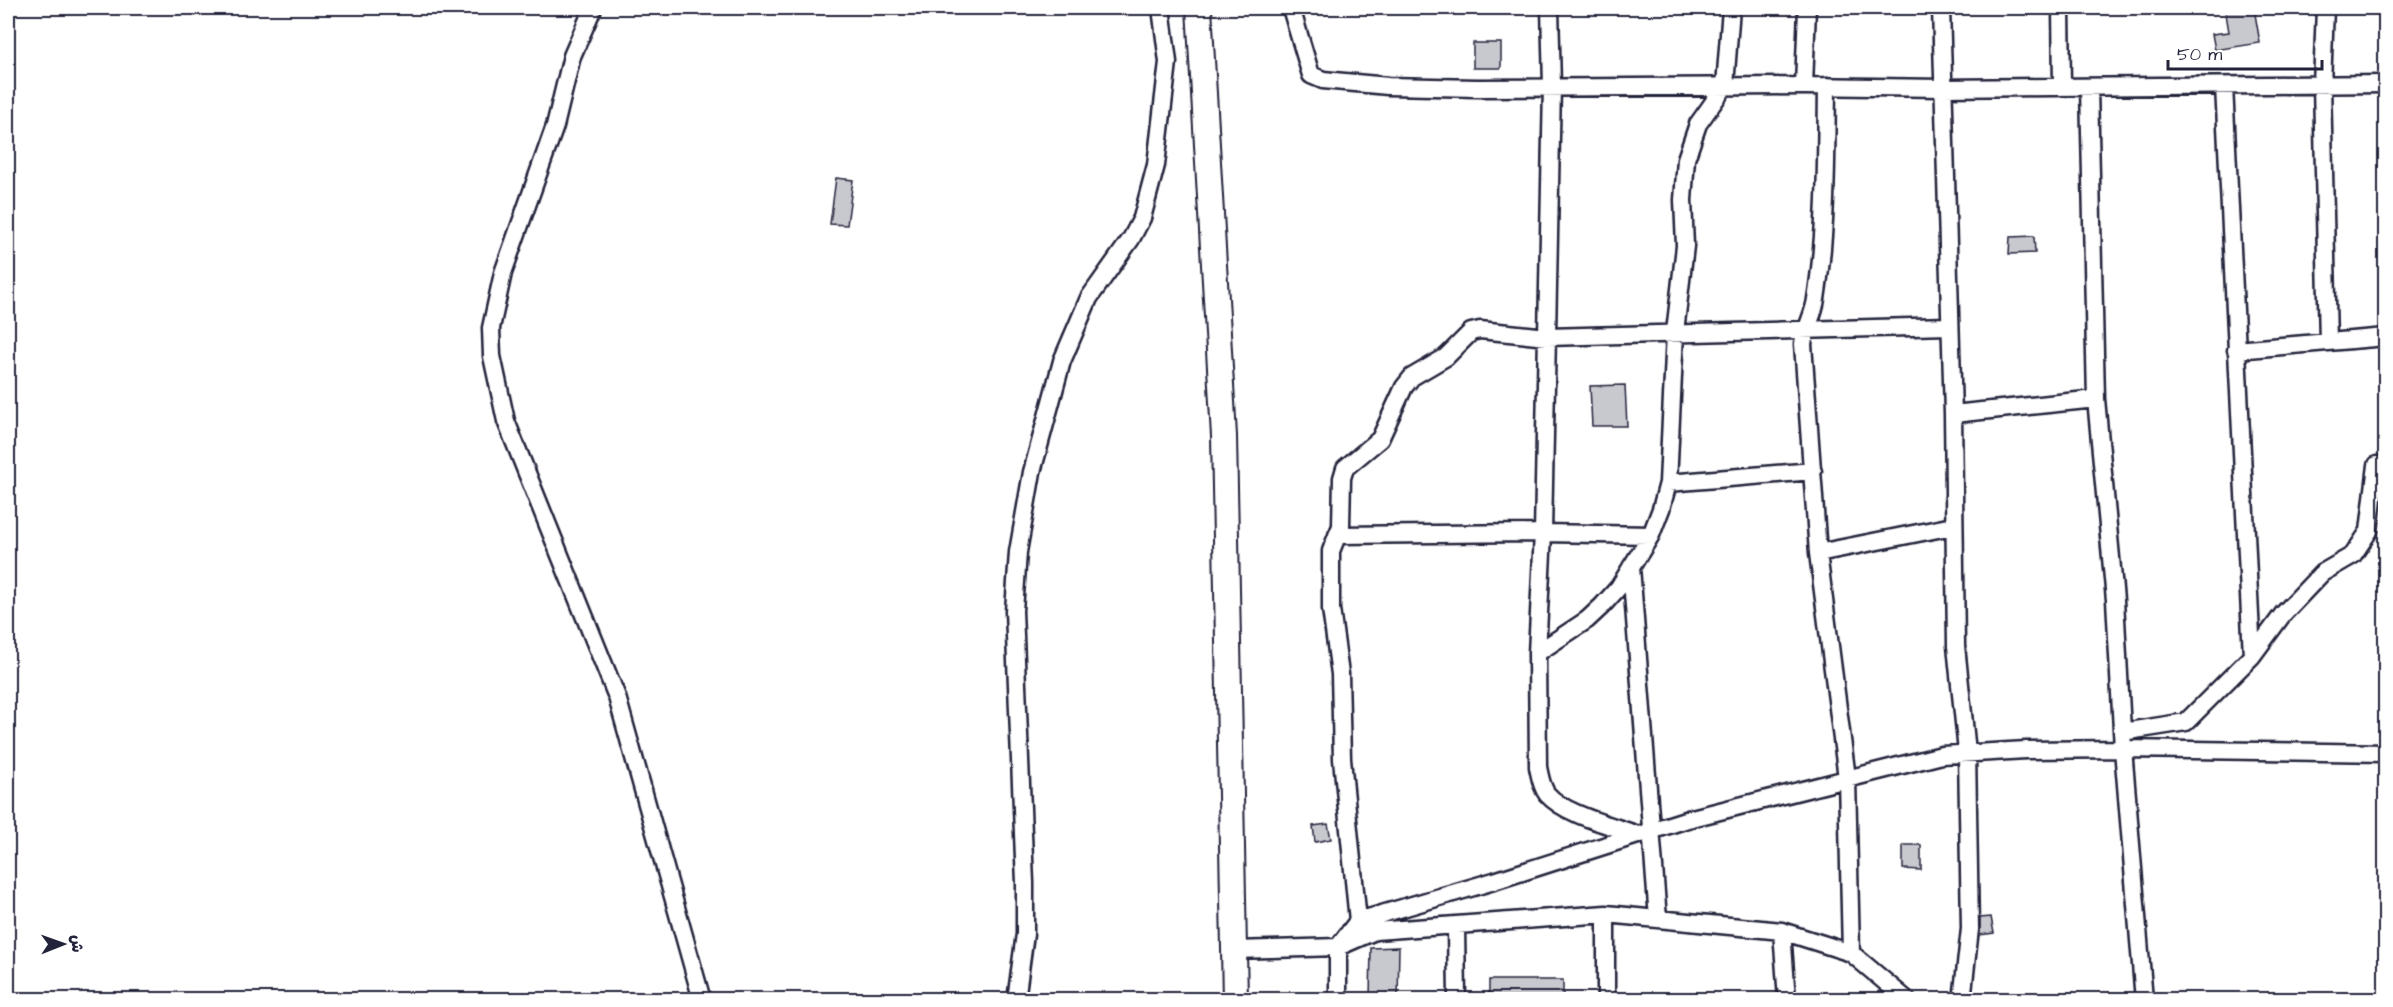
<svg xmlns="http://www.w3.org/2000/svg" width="2393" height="1007" font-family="'Architects Daughter','Playpen Sans Arabic',sans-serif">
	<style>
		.building { fill: #c8c8cf; stroke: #22223b; stroke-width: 1.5 }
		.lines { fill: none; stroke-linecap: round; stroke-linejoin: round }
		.minor-casing { stroke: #22223b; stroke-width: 21 }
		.secondary-casing { stroke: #22223b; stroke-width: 28 }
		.minor { stroke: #fff; stroke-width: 16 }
		.secondary { stroke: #fff; stroke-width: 24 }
	</style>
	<rect width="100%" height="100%" fill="#fff"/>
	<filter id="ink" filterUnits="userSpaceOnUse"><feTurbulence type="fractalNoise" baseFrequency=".0167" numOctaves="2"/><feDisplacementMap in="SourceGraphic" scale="12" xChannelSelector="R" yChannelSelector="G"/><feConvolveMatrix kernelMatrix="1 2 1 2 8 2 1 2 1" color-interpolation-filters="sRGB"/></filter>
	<g filter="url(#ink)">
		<path class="building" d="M 2225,8 L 2254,8 L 2260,43 L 2215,50 L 2212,34 L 2229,32 Z
			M 1473,43 L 1501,43 L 1501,68 L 1473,68 Z
			M 836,178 L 853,180 L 847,225 L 830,224 Z
			M 2034,236 L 2035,253 L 2009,254 L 2010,237 Z
			M 1625,385 L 1627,426 L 1592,426 L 1590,386 Z
			M 1328,824 L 1331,839 L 1315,842 L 1313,826 Z
			M 1903,845 L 1921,845 L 1921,870 L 1903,869 Z
			M 1991,917 L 1994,933 L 1980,935 L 1980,918 Z
			M 1399,947 L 1398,999 L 1370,999 L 1371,948 Z
			M 1489,980 L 1563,980 L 1563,999 L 1489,999 Z"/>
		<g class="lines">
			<g class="minor-casing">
				<path id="minor" d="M 593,8 L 572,56 L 555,126 L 503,273 L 491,328 L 492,356 L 506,421 L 617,697 L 702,1000
					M 1291,8 L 1311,75 L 1323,80 L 1388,86 L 1477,88 L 1804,86 L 1942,88 L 2386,84
					M 1550,8 L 1552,86 L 1543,533 L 1537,653 L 1538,767 C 1540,776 1541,786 1547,794 C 1565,815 1611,825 1638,835
					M 1941,8 L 1953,414 L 1956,646 L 1967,752 L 1970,929 L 1962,1000
					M 2061,8 L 2062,87
					M 2325,8 L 2322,85 L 2328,342
					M 1804,86 L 1807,8
					M 1827,86 C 1826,157 1827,229 1816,299 C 1814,315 1805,328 1803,344 L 1818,553 L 1847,778 L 1851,953
					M 2224,86 L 2252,656
					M 2089,87 L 2096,399 L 2115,600 L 2123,749 L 2144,1000
					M 2236,350 L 2386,337
					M 1953,414 L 2096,399
					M 1668,483 L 1813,471
					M 1337,535 L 1543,533 L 1651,535
					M 1818,553 L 1953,526
					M 1631,567 L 1658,919
					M 1537,653 L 1587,620 L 1602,606 L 1619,587 L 1651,535 L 1661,509 L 1668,483 L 1675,332 L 1685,246 L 1683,200 L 1686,159 L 1698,124 L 1725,86 L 1731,8
					M 2122,732 L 2186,722 L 2252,656 L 2283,614 L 2322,573 L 2353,555 L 2369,531 L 2377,465 L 2386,464
					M 1358,921 L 1342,759 L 1340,674 L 1331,609 L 1331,551 L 1341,526 L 1342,478 L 1345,468 L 1380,439 L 1404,387 L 1412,377 L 1446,357 L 1471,332 L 1480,330 L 1547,337 L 1949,326
					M 1456,926 L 1457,1000
					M 1782,931 L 1787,1000
					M 1234,950 L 1338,947 L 1375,931 L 1606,914 L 1782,931 L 1851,953 L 1907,1000
					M 1016,1000 L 1025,934 L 1025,883 L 1014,611 L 1018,552 L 1032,472 L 1062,361 L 1089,298 L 1131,239 L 1142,218 L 1156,165 L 1168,62 L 1161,8
					M 1338,1000 L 1338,947 L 1358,921 L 1494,881 L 1688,819 L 1942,755 L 2026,750 L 2123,749 L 2386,753
					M 1606,1000 L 1606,914"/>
			</g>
			<g class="secondary-casing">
				<path id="secondary" d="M 1199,8 L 1224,436 L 1235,1000"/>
			</g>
			<use href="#minor" class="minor"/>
			<use href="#secondary" class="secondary"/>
		</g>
	</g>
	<rect width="2393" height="1007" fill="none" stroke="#fff" stroke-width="30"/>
	<rect x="15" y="15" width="2363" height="977" fill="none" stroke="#22223b" stroke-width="2" filter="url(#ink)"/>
	<g transform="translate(63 944) rotate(89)" stroke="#ffffff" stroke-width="4.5" paint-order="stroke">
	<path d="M0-4.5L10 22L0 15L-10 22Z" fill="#22223b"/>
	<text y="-9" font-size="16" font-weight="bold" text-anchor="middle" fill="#22223b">ش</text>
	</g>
	<path d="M2168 60v9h154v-9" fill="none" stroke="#22223b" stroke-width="3"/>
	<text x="2177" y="60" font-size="18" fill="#22223b" stroke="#ffffff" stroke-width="4.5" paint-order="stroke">50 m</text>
</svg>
